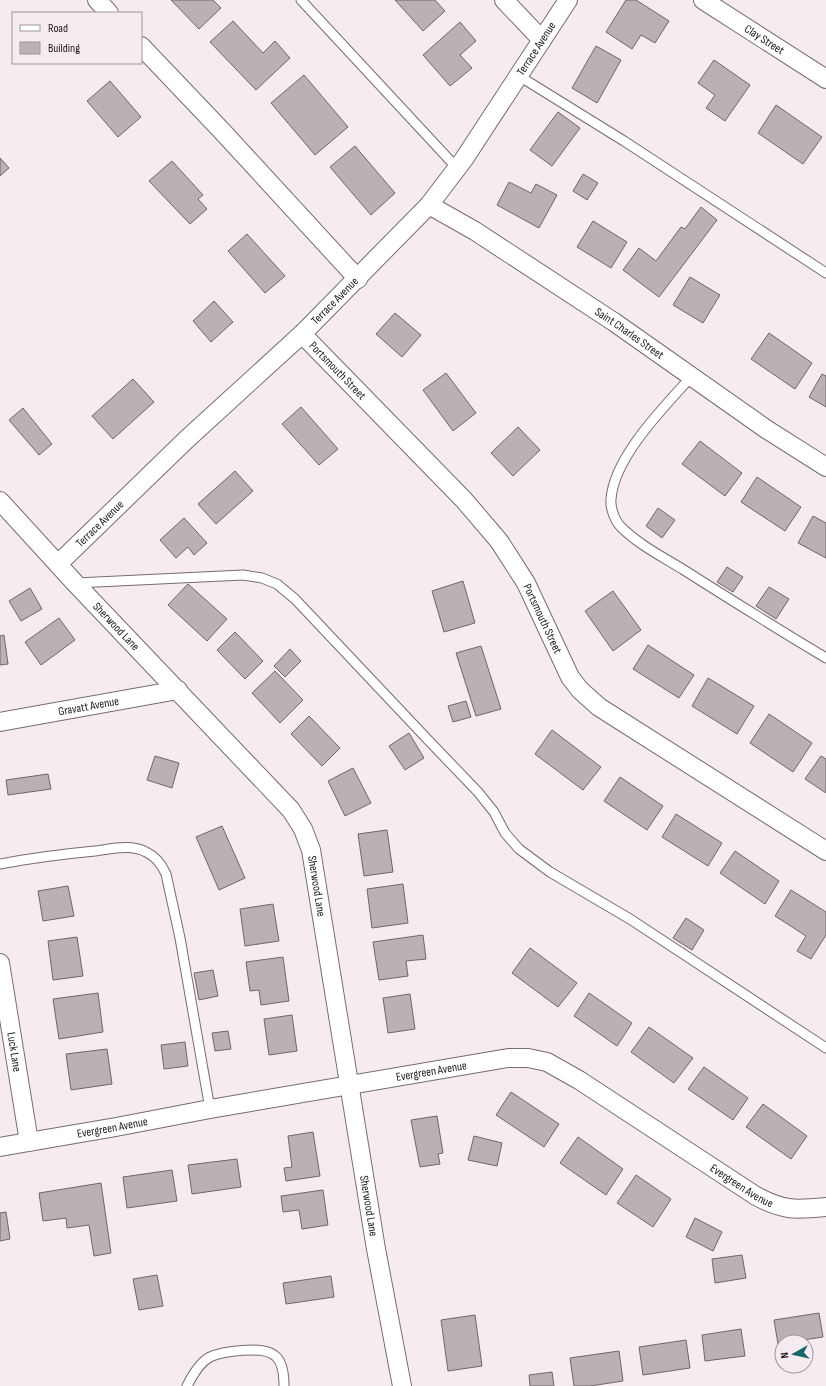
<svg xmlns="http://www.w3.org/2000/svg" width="826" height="1386" font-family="'Sofia Sans Condensed',sans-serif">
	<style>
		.building { fill: #bcb0b7; stroke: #70656b }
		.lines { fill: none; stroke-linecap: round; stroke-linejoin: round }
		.lane-casing { stroke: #766c72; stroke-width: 11 }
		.street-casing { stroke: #766c72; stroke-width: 20 }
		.lane { stroke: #fff; stroke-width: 9 }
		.street { stroke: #fff; stroke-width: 18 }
		.labels { text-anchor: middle; stroke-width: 3; stroke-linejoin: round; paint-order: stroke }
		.street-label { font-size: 12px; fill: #1b1719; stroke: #f7ebf2 }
	</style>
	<rect width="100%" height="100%" fill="#f7ebf2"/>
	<path class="building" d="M 171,0 L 213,0 L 221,8 L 199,29 Z
		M 395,0 L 435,0 L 445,11 L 423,31 Z
		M 626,0 L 636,0 L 669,21 L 655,43 L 641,35 L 632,49 L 606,32 Z
		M 233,21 L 263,53 L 275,41 L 290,58 L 256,90 L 210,42 Z
		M 460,22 L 476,41 L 460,55 L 472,68 L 450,86 L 423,55 Z
		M 596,46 L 621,60 L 597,103 L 572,88 Z
		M 714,60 L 750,85 L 725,121 L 706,108 L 715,95 L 698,83 Z
		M 304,75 L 348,127 L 315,155 L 271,103 Z
		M 110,81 L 141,117 L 118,137 L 87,101 Z
		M 776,105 L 822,137 L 803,164 L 758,133 Z
		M 558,112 L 580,128 L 552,166 L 530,150 Z
		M 355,146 L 395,193 L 371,215 L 330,167 Z
		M 0,158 L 9,168 L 0,176 Z
		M 172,161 L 203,195 L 198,199 L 207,209 L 190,224 L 149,181 Z
		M 583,174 L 598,183 L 587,200 L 573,191 Z
		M 509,182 L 531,193 L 536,184 L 557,195 L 539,228 L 497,205 Z
		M 701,207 L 717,220 L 659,297 L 623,270 L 639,248 L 656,261 L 681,227 L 685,229 Z
		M 593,221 L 627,242 L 611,268 L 577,247 Z
		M 247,234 L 285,276 L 265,293 L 228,251 Z
		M 690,277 L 720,295 L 703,323 L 673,305 Z
		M 214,301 L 233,322 L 211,342 L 193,321 Z
		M 395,313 L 421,335 L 402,357 L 376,334 Z
		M 769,333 L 812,363 L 795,389 L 751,359 Z
		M 446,373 L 476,413 L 453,431 L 423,390 Z
		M 822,374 L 826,376 L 826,407 L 809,397 Z
		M 133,379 L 154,402 L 113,439 L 92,416 Z
		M 301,407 L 338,449 L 319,465 L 282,424 Z
		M 23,408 L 52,444 L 39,455 L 9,420 Z
		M 518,427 L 540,450 L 513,476 L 491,453 Z
		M 700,441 L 742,473 L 725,496 L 682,464 Z
		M 235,471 L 253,491 L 216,524 L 198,504 Z
		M 757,477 L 801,507 L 785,531 L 741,502 Z
		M 658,508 L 675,520 L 662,538 L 646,526 Z
		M 813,516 L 826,523 L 826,558 L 798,543 Z
		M 184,518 L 207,543 L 194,555 L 188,547 L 176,558 L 160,540 Z
		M 727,567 L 743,577 L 733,592 L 717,582 Z
		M 463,581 L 475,623 L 444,632 L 432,591 Z
		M 188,584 L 227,619 L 207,641 L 168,605 Z
		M 769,587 L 789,599 L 776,619 L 756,606 Z
		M 30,588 L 42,609 L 21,621 L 9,601 Z
		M 613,591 L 641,630 L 613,651 L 585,611 Z
		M 59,618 L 75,640 L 41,665 L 25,642 Z
		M 235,632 L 263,661 L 245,679 L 217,650 Z
		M 4,635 L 8,664 L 0,665 L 0,636 Z
		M 648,645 L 694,675 L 679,698 L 633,669 Z
		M 481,646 L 501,709 L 476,716 L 456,653 Z
		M 290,649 L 301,661 L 285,677 L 274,666 Z
		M 275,671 L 303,700 L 280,723 L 252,693 Z
		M 708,678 L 754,706 L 737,734 L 692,706 Z
		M 466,701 L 471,717 L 453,722 L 448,706 Z
		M 769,714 L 812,743 L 793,772 L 750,743 Z
		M 309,716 L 340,748 L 322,766 L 291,734 Z
		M 552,730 L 601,767 L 583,790 L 535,754 Z
		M 409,733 L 424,758 L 405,770 L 389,746 Z
		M 155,756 L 179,763 L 172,788 L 147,780 Z
		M 821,756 L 826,759 L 826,793 L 805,779 Z
		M 353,768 L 371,803 L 345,816 L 328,781 Z
		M 48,774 L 51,789 L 8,795 L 6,780 Z
		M 620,777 L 663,806 L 647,830 L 604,801 Z
		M 676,814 L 722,843 L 708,866 L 662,837 Z
		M 222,826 L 245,878 L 219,890 L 196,837 Z
		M 387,830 L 393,872 L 364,876 L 358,834 Z
		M 735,851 L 779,881 L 765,904 L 720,873 Z
		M 403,884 L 408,923 L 372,928 L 367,889 Z
		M 68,886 L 74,916 L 43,921 L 38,891 Z
		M 791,890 L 826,912 L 826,935 L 811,959 L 797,951 L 806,936 L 775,916 Z
		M 273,904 L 279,941 L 245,946 L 240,909 Z
		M 686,918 L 704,930 L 692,950 L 673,938 Z
		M 423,935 L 426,959 L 406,961 L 408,976 L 379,980 L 373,942 Z
		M 77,937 L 83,976 L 53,980 L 48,941 Z
		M 530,948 L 577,983 L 558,1007 L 512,973 Z
		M 283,957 L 289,1001 L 261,1005 L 259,990 L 250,991 L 246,962 Z
		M 213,970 L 218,996 L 199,1000 L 194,973 Z
		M 98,993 L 103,1032 L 59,1039 L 53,999 Z
		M 589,993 L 632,1023 L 617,1046 L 574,1016 Z
		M 410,994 L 415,1029 L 388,1033 L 383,998 Z
		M 292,1015 L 297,1051 L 269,1055 L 264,1019 Z
		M 649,1027 L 693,1058 L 674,1083 L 631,1052 Z
		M 228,1031 L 231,1049 L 215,1051 L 212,1033 Z
		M 185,1042 L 188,1066 L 164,1069 L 161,1045 Z
		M 107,1049 L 112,1084 L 71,1090 L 66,1054 Z
		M 704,1067 L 748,1098 L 733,1120 L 688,1089 Z
		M 511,1092 L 559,1124 L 544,1147 L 496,1115 Z
		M 763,1104 L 807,1136 L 791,1159 L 746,1127 Z
		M 437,1116 L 443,1153 L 438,1154 L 440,1164 L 420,1167 L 411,1120 Z
		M 313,1132 L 320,1176 L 286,1181 L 284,1168 L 292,1167 L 288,1136 Z
		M 474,1136 L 502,1143 L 497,1166 L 468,1160 Z
		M 578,1137 L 623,1169 L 606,1195 L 560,1163 Z
		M 237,1159 L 241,1187 L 192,1194 L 188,1165 Z
		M 172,1170 L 177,1201 L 127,1208 L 123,1177 Z
		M 636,1175 L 671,1199 L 653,1227 L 617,1203 Z
		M 101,1183 L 111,1253 L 94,1256 L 89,1225 L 67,1228 L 66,1218 L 43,1221 L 39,1193 Z
		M 323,1190 L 328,1225 L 302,1229 L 299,1210 L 283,1212 L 281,1196 Z
		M 6,1212 L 10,1239 L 0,1241 L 0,1213 Z
		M 695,1218 L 722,1232 L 713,1251 L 686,1237 Z
		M 742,1255 L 746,1278 L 715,1283 L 712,1259 Z
		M 157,1275 L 163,1306 L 139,1310 L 133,1279 Z
		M 331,1276 L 334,1297 L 286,1304 L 283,1283 Z
		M 819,1313 L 823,1337 L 790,1342 L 782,1342 L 782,1343 L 778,1344 L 774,1320 Z
		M 475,1315 L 482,1366 L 448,1371 L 441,1320 Z
		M 741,1329 L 745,1356 L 705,1361 L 702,1335 Z
		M 686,1340 L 690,1368 L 643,1375 L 639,1347 Z
		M 619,1351 L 623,1381 L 590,1386 L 574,1386 L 570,1358 Z
		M 552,1372 L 554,1386 L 530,1386 L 529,1375 Z"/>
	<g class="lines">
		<g class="lane-casing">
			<path id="lane" d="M 301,0 L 457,168
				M 519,76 L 624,141 L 826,273
				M 691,377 C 664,407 614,457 611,499 C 610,508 615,521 621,527 C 639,545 663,557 684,570 C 731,600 778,629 826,658
				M 76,583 L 243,575 L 262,578 L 277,584 L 295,599 L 430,742 L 478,792 L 494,812 L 505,833 L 519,849 L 550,872 L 630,919 L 826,1048
				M 0,864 C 32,858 63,854 95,851 C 111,849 131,844 146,852 C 155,856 162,865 166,874 L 180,938 L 210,1109
				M 187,1386 C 192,1376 200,1362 210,1357 C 223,1351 262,1346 274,1355 C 283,1361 284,1375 284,1386"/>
		</g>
		<g class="street-casing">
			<g id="street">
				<path d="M 97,0 L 109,13"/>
				<path d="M 504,0 L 542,40"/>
				<path id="s1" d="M 703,0 L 826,79"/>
				<path d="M 141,46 L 221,130 L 358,279"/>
				<path id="s2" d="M 429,205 L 475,231 L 614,322 L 766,429 L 826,467"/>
				<path id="s3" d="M 302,334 L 464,500 L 499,541 L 526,583 L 570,677 L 580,690 L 599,707 L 826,851"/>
				<path id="s4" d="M 0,501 L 75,583 L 291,810 L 303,829 L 311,850 L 376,1249 L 402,1386"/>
				<path id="s5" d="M 58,564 L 187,439 L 302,334 L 429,205 L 464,159 L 568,0"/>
				<path id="s6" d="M 0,722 L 178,690"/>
				<path id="s7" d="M 0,963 L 29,1142"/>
				<path id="s8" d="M 0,1147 L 116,1127 L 210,1109 L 508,1058 L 528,1058 L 547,1062 L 579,1080 L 756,1196 C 784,1211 795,1210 826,1207"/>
			</g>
		</g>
		<use href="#lane" class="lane"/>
		<use href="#street" class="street"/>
	</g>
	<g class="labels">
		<g class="street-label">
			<text dy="4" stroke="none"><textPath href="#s1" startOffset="73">Clay Street</textPath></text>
			<text dy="4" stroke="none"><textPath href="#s5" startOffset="706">Terrace Avenue</textPath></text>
			<text dy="4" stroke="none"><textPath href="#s5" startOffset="382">Terrace Avenue</textPath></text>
			<text dy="4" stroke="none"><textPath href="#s2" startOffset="238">Saint Charles Street</textPath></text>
			<text dy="4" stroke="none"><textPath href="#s3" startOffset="51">Portsmouth Street</textPath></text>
			<text dy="4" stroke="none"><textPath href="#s5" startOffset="58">Terrace Avenue</textPath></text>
			<text dy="4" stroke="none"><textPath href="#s3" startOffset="375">Portsmouth Street</textPath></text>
			<text dy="4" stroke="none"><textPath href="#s4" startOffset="171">Sherwood Lane</textPath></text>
			<text dy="4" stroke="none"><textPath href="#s6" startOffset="90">Gravatt Avenue</textPath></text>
			<text dy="4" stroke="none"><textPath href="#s4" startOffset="506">Sherwood Lane</textPath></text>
			<text dy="4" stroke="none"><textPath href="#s7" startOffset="90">Luck Lane</textPath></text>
			<text dy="4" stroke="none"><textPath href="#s8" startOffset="438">Evergreen Avenue</textPath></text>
			<text dy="4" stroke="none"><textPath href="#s8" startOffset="114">Evergreen Avenue</textPath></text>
			<text dy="4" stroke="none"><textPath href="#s8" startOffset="786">Evergreen Avenue</textPath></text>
			<text dy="4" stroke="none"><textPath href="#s4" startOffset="830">Sherwood Lane</textPath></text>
		</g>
	</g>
	<rect x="12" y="12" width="130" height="52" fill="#f7ebf2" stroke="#9f969b"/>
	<rect x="20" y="25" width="20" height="6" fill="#ffffff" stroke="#9f969b"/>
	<text x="48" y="32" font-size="12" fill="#1b1719">Road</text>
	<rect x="20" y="42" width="20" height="12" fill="#bcb0b7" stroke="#9f969b"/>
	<text x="48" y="52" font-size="12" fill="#1b1719">Building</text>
	<g transform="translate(794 1354) rotate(262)"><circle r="19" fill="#f7ebf2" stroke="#9f969b"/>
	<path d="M0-3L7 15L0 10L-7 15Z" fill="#19666c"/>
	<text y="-6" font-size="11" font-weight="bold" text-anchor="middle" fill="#1b1719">N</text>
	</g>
</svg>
